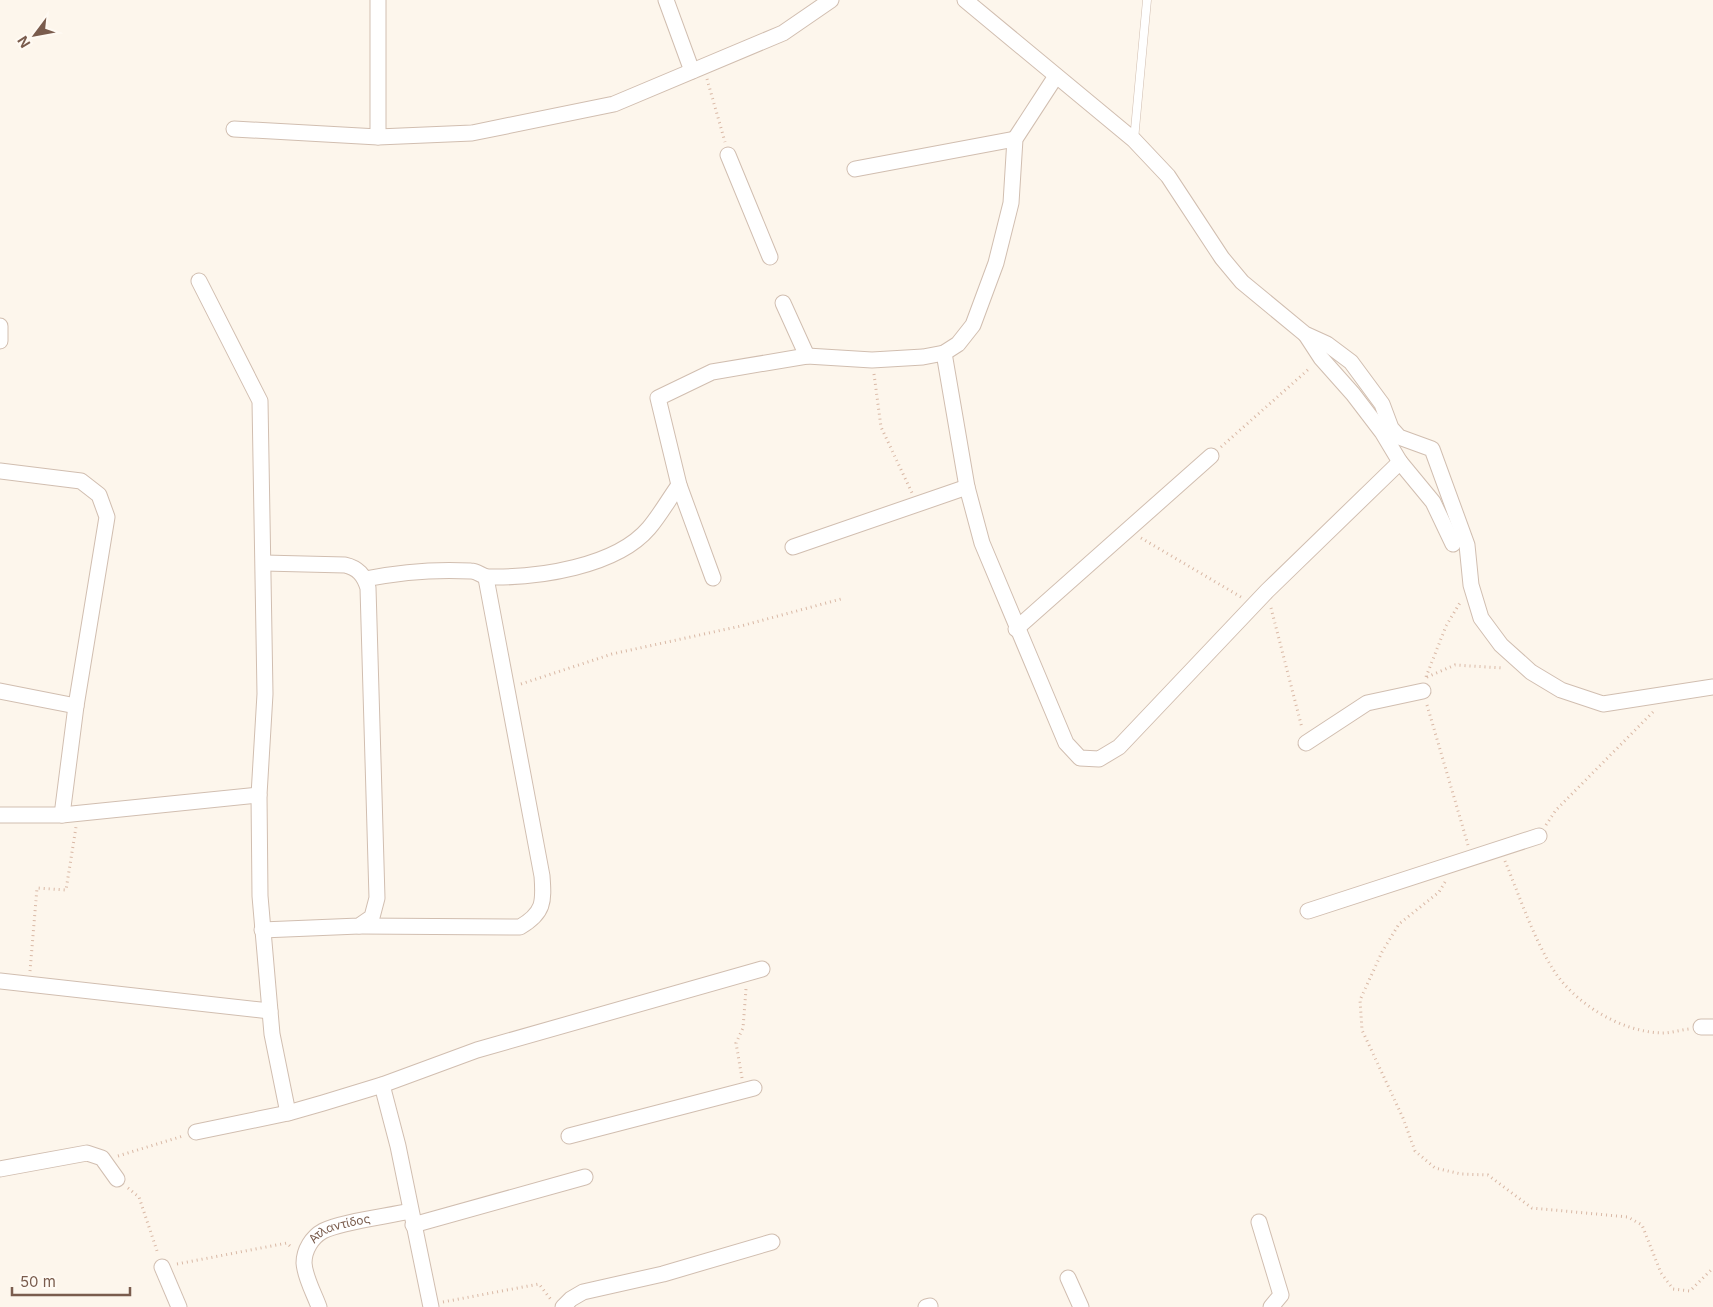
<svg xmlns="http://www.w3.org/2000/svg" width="1713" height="1307" font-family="Inter,sans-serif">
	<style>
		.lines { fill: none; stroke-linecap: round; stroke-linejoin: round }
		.lane-casing { stroke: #d1beb0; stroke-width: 9 }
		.street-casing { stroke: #d1beb0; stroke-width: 17 }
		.path { stroke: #d9b8a5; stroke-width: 3; stroke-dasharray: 1 4; stroke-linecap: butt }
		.lane { stroke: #fff; stroke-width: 8 }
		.street { stroke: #fff; stroke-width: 15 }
		.labels { text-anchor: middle; stroke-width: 4.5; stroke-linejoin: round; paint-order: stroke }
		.street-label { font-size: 12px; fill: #7a5c4d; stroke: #fffaf3 }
	</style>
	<rect width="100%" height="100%" fill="#fdf6ec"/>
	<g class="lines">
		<g class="lane-casing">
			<path id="lane" d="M 1134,140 L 1147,0"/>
		</g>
		<g class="street-casing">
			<g id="street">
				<path d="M 378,0 L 378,137"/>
				<path d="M 666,0 L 692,71"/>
				<path d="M 965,0 L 1134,140 L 1168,176 L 1222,258 L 1242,282 L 1305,334 L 1327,344 L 1351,362 L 1382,404 L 1391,428 L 1399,437 L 1432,449 L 1467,545 L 1471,585 L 1481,618 L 1501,645 L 1531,672 L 1561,690 L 1603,704 L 1713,687"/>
				<path d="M 234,129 L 378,137 L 472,133 L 614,104 L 783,33 L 831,0"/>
				<path d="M 728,155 L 770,257"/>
				<path d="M 855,169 L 1015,139"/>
				<path d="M 199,281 L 260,401 L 265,694 L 259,795 L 260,896 L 272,1034 L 288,1113"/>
				<path d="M 783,303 L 807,356"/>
				<path d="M 0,326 L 0,341"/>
				<path d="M 1306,335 L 1321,358 L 1353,394 L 1382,432 L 1400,462 L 1433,502 L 1453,544"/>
				<path d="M 944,353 L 967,487 L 982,543 L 1066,743 L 1080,758 L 1099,759 L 1119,747 L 1267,591 L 1400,462"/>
				<path d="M 0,471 L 81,481 L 99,495 L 107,517 L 76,706 L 62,815"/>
				<path d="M 793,547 L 967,487"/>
				<path d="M 713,578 L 679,485 L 658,398 L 712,372 L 807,356 L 872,360 L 923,357 L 944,353 L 958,344 L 973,325 L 996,263 L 1011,203 L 1015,139 L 1056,76"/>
				<path d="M 365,579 C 400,572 436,569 471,571 C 478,571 482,577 489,577 C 537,578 616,567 649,528 C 660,515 669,499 679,485"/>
				<path d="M 1016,629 L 1211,456"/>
				<path d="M 0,691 L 76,706"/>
				<path d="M 1306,743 L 1367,703 L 1423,691"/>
				<path d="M 0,815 L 62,815 L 259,795"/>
				<path d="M 1308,911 L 1539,836"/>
				<path d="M 359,926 L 520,927 C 544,913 544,902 542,876 L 486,578"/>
				<path d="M 262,930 L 359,926 L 372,917 L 377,898 L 368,588 C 364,575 358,568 345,565 L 264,563"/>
				<path d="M 0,981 L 270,1011"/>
				<path d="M 1701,1027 L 1713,1027"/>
				<path d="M 382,1085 L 398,1146 L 431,1307"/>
				<path d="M 196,1132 L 288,1113 L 323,1103 L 382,1085 L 477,1050 L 762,969"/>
				<path d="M 569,1136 L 754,1088"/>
				<path d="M 0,1169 L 87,1153 L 102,1158 L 117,1179"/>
				<path d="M 1259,1222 L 1281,1295 L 1271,1307"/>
				<path d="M 413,1225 L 585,1177"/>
				<path d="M 162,1267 L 179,1307"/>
				<path d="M 1068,1278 L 1081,1307"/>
				<path id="s1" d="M 319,1307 C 314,1293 305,1278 304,1263 C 304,1250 312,1237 323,1231 C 340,1222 389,1216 410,1211"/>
				<path d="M 563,1307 L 571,1299 L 583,1292 L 663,1274 L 772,1242"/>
				<path d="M 926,1307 L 930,1306"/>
			</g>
		</g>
		<path class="path" d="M 707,79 L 725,142
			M 874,374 L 881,427 L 912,493
			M 1221,447 L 1310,368
			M 1141,538 L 1241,597
			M 1271,608 L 1302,728
			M 1426,677 L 1446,626 L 1461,601
			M 1427,677 L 1455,665 L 1503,668
			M 521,684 L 612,654 L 741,626 L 841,599
			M 1427,705 L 1468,845
			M 1546,825 L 1556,810 L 1653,712
			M 1505,861 C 1519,895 1532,934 1551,966 C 1572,1002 1620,1032 1662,1033 C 1671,1033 1680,1030 1689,1029
			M 1445,882 L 1439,892 L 1399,924 L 1382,952 L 1360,1000 L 1362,1030 L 1403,1118 L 1415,1151 L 1435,1168 L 1461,1174 L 1488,1175 L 1532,1208 L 1628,1217 L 1642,1225 L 1661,1273 L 1673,1289 L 1690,1291 L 1713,1268
			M 30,971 L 37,888 L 66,890 L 76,827
			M 742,1078 L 736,1043 L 743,1028 L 746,989
			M 118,1156 L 183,1136
			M 128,1188 L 139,1197 L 158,1254
			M 177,1264 L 287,1243 L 292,1248
			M 443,1302 L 539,1284 L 552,1301"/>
		<use href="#lane" class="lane"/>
		<use href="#street" class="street"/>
	</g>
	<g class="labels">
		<g class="street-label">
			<text dy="4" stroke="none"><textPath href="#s1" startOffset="102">Ατλαντίδος</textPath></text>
		</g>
	</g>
	<g transform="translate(35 35) rotate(238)" stroke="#fffaf3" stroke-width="4" paint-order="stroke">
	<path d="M0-4L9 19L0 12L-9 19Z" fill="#7a5c4d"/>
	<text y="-8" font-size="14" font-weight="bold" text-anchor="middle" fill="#7a5c4d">N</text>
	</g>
	<path d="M12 1287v8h118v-8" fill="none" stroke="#7a5c4d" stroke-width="2.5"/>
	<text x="20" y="1287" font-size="15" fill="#7a5c4d" stroke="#fffaf3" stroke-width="4" paint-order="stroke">50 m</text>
</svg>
